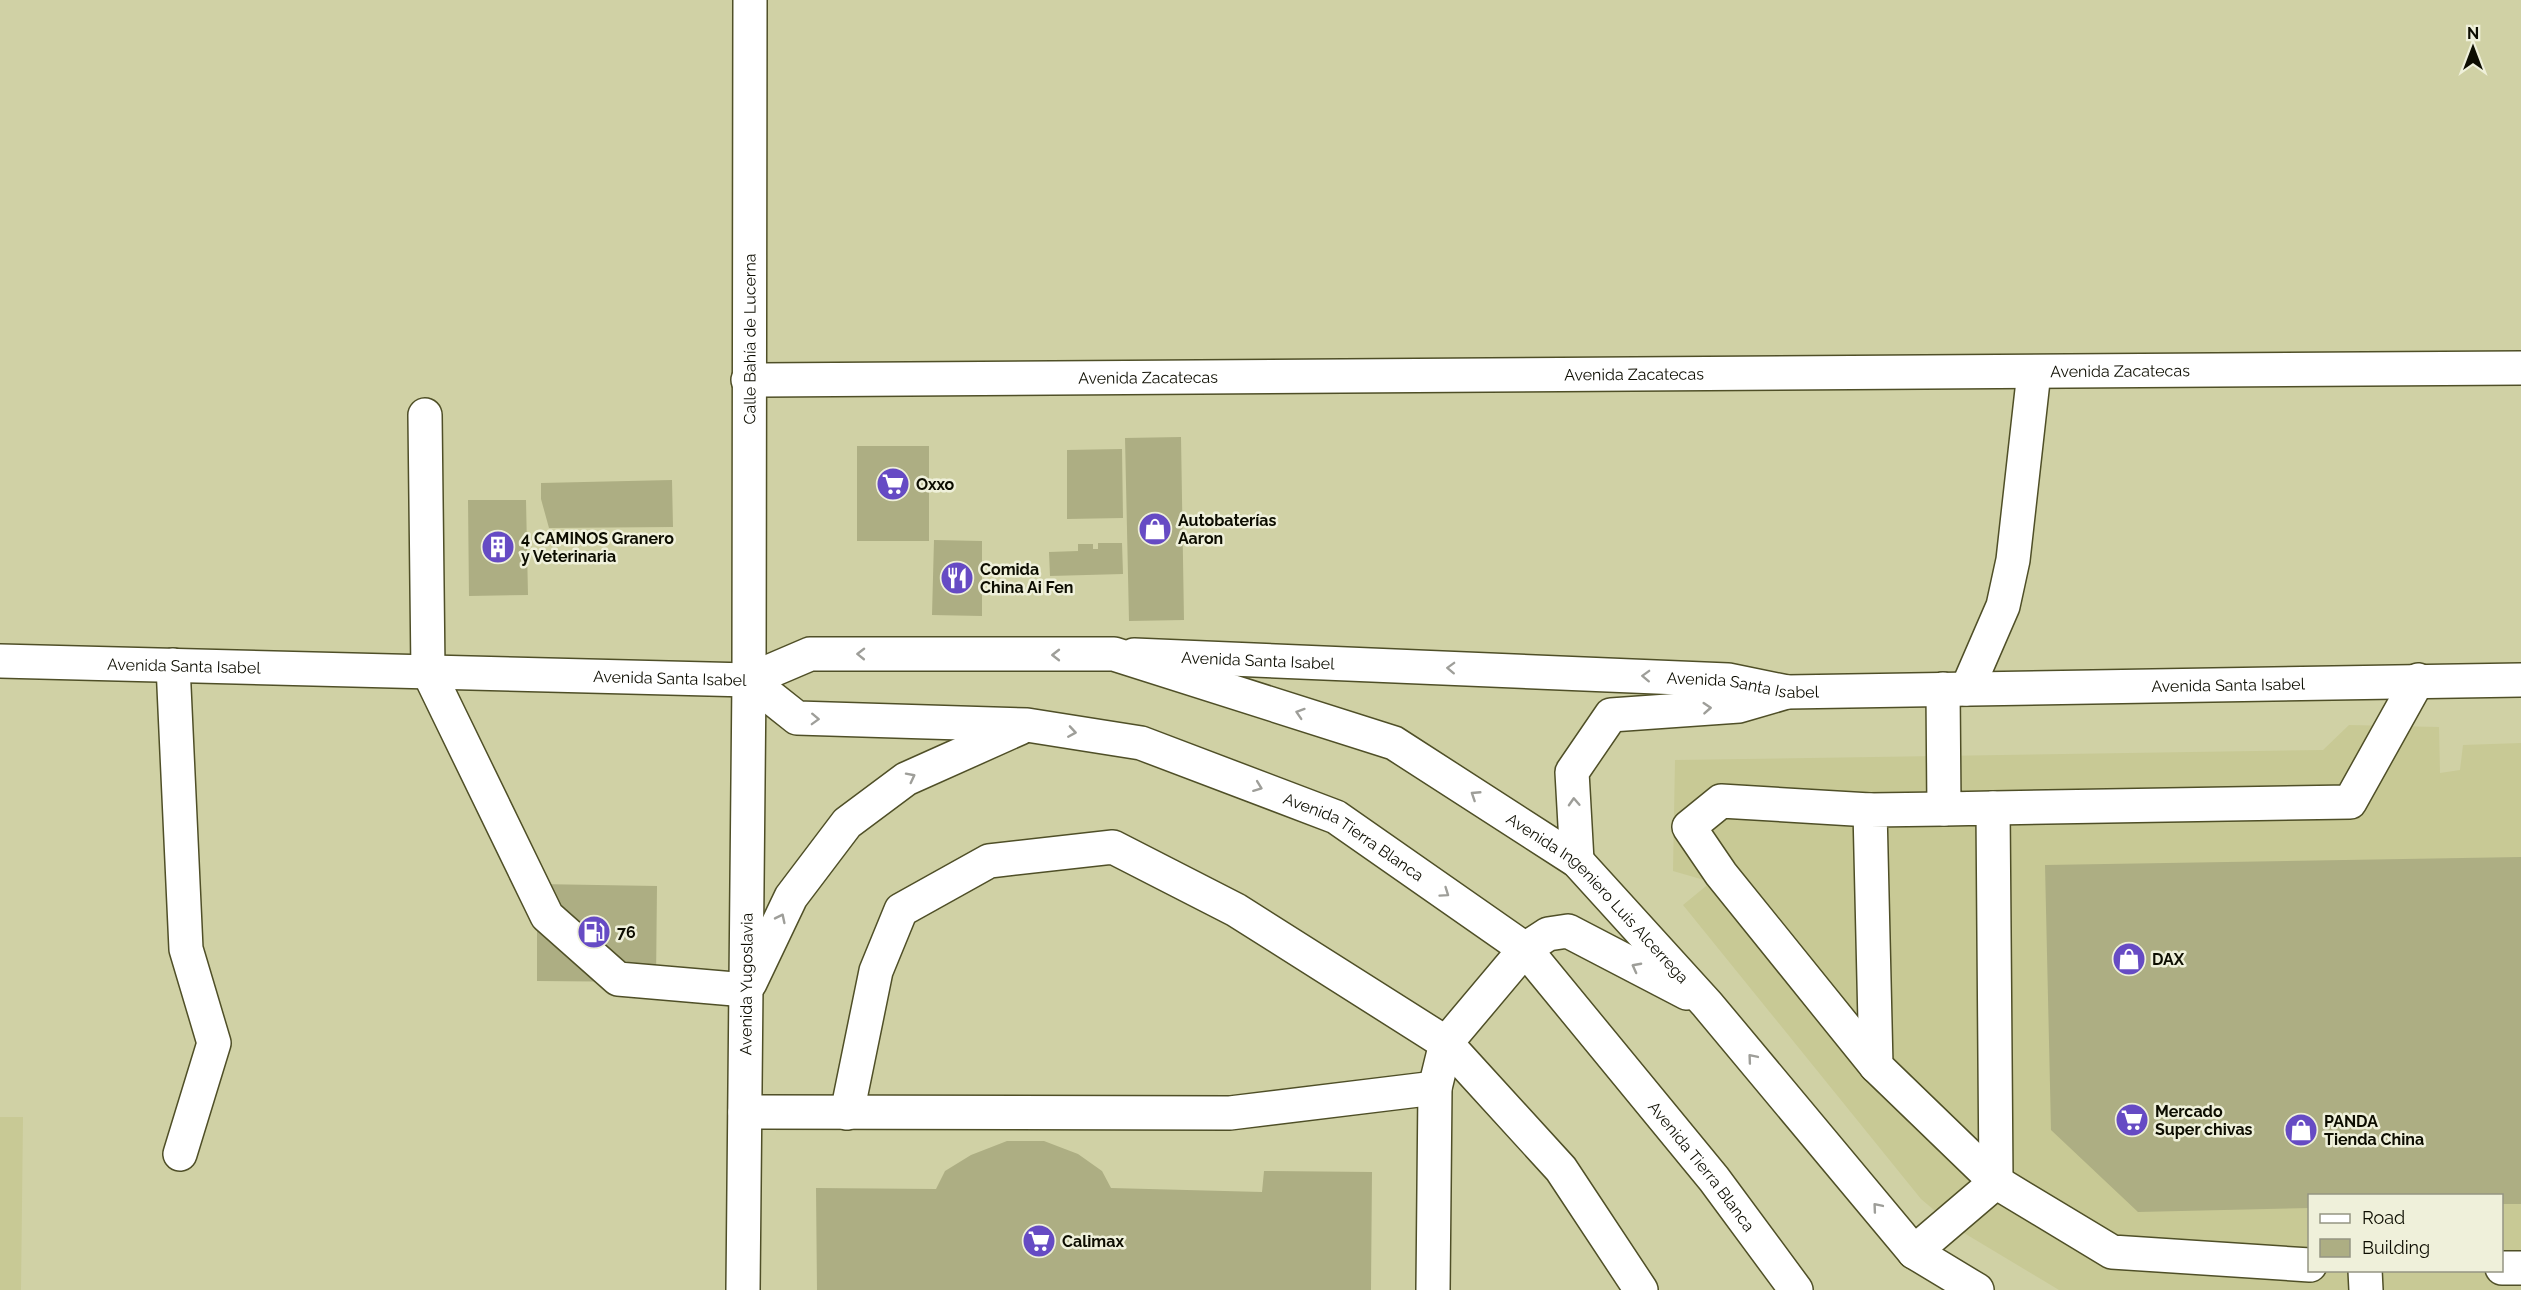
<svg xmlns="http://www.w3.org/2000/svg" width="2521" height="1290" font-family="Raleway,sans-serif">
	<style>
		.built { fill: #c8c995; fill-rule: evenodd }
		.building { fill: #adae83 }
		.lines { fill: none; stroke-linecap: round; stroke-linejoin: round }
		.minor-casing { stroke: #4f4f27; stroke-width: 36 }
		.major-casing { stroke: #4f4f27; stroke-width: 36 }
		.minor { stroke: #fff; stroke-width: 33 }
		.major { stroke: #fff; stroke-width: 33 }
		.oneway { stroke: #9e9e99 }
		.labels { text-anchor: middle; stroke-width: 5; stroke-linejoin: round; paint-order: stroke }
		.street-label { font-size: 16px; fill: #0d0d01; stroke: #eff0da }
		.poi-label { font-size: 16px; font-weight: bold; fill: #0d0d01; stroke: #eff0da; text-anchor: start }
	</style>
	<rect width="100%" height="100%" fill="#d0d1a5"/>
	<path class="built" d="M 2349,725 L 2439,727 L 2440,773 L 2460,770 L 2463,745 L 2521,743 L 2521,1290 L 2059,1290 L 1954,1227 L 1921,1199 L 1683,905 L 1711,882 L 1673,871 L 1675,760 L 2323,750 ZM 2310,1196 L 2502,1196 L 2502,1270 L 2310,1270 Z
		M 0,1117 L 23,1117 L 21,1290 L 0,1290 Z"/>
	<path class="building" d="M 1181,437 L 1184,620 L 1129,621 L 1125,438 Z
		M 857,446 L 929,446 L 929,541 L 857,541 Z
		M 1122,449 L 1123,518 L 1067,519 L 1067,450 Z
		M 672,480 L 673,527 L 549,528 L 541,499 L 541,483 Z
		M 468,500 L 526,500 L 528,595 L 469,596 Z
		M 934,540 L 982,541 L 982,616 L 932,615 Z
		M 1098,543 L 1122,543 L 1123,574 L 1050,576 L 1049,552 L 1078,551 L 1078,544 L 1093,544 L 1093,549 L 1098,549 Z
		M 2521,857 L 2521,1204 L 2502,1204 L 2502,1196 L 2310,1196 L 2310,1208 L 2138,1212 L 2051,1130 L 2045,865 Z
		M 537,884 L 657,886 L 656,982 L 537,981 Z
		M 1007,1141 L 1044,1141 L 1078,1154 L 1102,1171 L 1111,1188 L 1262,1192 L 1264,1171 L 1372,1172 L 1371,1290 L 817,1290 L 816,1188 L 936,1189 L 945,1171 L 971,1155 Z"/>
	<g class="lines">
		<g class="minor-casing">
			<g id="minor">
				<path id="s1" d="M 748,380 L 2521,368"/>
				<path d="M 425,415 L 428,671 L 547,916 L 618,979 L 746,990"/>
				<path id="s2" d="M 1134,655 L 1728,680 L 1787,692 L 2521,680"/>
				<path d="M 173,665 L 186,949 L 214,1043 L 180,1154"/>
				<path d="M 1943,689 L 1944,809 L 1993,808 L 1996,1182"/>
				<path d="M 1967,689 L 2003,606 L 2013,560 L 2034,372"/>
				<path d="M 1993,808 L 2350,802 L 2418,680"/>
				<path d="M 1944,809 L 1870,810 L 1876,1066 L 1996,1182"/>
				<path d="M 1870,810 L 1721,801 L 1689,827 L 1721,874 L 1876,1066"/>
				<path d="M 745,1112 L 1230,1113 L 1435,1088"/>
				<path d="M 847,1113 L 876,971 L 901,910 L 989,861 L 1113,847 L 1236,910 L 1446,1043 L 1561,1169 L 1641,1290"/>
				<path d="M 1914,1252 L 1996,1182 L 2112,1252 L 2310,1265"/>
				<path d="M 2502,1268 L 2521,1268"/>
				<path d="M 2365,1270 L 2366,1290"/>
				<path d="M 1433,1290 L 1435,1088 L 1446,1043 L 1525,949"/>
			</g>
		</g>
		<g class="major-casing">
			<g id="major">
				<path id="s3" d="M 0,661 L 749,680 L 810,654 L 1114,654 L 1394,743 L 1577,861 L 1707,1004 L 1914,1252 L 1977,1290"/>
				<path id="s4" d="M 749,680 L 797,718 L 1027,725 L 1141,743 L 1336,817 L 1525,949 L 1714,1179 L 1796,1290"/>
				<path d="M 1577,861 L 1572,772 L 1611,715 L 1739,706 L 1787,692"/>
				<path d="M 1525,949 L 1548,934 L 1568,931 L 1687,993"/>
				<path d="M 750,983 L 791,897 L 847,823 L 906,779 L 1020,728"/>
				<path id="s5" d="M 743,1290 L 749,680 L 750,0"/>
			</g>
		</g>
		<use href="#minor" class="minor"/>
		<use href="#major" class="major"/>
	</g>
	<defs><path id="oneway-chevron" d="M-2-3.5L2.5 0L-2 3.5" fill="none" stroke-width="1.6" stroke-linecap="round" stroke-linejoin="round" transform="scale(1.5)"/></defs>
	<g class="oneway">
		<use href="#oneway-chevron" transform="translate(861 654) rotate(-179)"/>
		<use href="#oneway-chevron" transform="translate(1056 655) rotate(180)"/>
		<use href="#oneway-chevron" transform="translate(1451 668) rotate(-178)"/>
		<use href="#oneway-chevron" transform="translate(1646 676) rotate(-178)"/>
		<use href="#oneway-chevron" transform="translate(1707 708) rotate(-4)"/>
		<use href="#oneway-chevron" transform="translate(1300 713) rotate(-162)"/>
		<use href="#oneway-chevron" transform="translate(815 719) rotate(2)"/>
		<use href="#oneway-chevron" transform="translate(1072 732) rotate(9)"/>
		<use href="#oneway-chevron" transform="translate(911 777) rotate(-27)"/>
		<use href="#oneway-chevron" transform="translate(1258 787) rotate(21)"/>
		<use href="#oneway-chevron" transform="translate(1475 795) rotate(-147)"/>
		<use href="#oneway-chevron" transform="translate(1574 802) rotate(-93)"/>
		<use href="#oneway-chevron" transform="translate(1445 893) rotate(35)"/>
		<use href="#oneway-chevron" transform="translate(781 918) rotate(-64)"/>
		<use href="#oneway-chevron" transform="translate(1636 967) rotate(-152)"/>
		<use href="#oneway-chevron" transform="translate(1752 1058) rotate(-130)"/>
		<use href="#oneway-chevron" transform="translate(1877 1207) rotate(-130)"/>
	</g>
	<defs>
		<g id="supermarket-disc" transform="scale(1.725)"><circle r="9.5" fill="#664bc4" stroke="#eff0da"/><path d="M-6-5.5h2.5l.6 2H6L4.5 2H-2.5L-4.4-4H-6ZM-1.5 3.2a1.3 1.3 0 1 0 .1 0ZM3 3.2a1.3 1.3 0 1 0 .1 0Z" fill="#fff"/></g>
		<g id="shop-disc" transform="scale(1.725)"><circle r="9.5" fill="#664bc4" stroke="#eff0da"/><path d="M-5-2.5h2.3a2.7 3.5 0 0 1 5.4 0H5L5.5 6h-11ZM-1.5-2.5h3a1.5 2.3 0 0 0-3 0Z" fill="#fff"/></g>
		<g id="building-disc" transform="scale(1.725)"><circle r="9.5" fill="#664bc4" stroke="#eff0da"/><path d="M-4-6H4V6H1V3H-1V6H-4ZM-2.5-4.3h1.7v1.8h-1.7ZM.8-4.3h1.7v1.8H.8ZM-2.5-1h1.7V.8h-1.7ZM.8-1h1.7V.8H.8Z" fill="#fff"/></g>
		<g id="restaurant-disc" transform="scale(1.725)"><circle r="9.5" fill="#664bc4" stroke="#eff0da"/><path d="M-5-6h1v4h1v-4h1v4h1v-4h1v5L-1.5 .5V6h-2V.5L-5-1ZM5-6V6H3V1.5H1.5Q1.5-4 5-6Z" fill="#fff"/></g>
		<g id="fuel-disc" transform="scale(1.725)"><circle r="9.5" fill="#664bc4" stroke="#eff0da"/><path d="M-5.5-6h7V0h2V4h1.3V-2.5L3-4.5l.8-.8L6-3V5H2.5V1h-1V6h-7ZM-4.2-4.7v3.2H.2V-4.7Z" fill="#fff"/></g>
	</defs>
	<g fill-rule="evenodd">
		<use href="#supermarket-disc" x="893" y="484"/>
		<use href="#shop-disc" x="1155" y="529"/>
		<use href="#building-disc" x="498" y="547"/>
		<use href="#restaurant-disc" x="957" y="578"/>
		<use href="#fuel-disc" x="594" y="932"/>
		<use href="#shop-disc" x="2129" y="959"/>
		<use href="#supermarket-disc" x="2132" y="1120"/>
		<use href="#shop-disc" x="2301" y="1130"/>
		<use href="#supermarket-disc" x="1039" y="1241"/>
	</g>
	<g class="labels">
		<g class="street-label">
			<text dy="6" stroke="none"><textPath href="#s5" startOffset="951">Calle Bahía de Lucerna</textPath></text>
			<text dy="6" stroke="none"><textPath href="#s1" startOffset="1372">Avenida Zacatecas</textPath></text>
			<text dy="6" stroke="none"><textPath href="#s1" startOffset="886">Avenida Zacatecas</textPath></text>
			<text dy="6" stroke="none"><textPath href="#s1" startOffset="400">Avenida Zacatecas</textPath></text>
			<text dy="6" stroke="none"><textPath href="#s2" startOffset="124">Avenida Santa Isabel</textPath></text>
			<text dy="6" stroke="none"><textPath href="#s3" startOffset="184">Avenida Santa Isabel</textPath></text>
			<text dy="6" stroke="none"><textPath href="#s3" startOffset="670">Avenida Santa Isabel</textPath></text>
			<text dy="6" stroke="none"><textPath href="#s2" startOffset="610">Avenida Santa Isabel</textPath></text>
			<text dy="6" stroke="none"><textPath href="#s2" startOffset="1096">Avenida Santa Isabel</textPath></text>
			<text dy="6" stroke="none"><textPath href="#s4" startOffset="640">Avenida Tierra Blanca</textPath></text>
			<text dy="6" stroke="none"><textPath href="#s3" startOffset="1671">Avenida Ingeniero Luis Alcerrega</textPath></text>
			<text dy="6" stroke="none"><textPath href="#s5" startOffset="306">Avenida Yugoslavia</textPath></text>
			<text dy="6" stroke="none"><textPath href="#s4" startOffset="1126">Avenida Tierra Blanca</textPath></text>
		</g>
		<g class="poi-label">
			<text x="916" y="490">Oxxo</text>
			<text x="1178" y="526">Autobaterías<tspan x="1178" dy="18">Aaron</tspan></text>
			<text x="521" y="544">4 CAMINOS Granero<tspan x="521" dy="18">y Veterinaria</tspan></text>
			<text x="980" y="575">Comida<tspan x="980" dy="18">China Ai Fen</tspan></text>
			<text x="617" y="938">76</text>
			<text x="2152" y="965">DAX</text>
			<text x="2155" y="1117">Mercado<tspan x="2155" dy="18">Super chivas</tspan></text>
			<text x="2324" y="1127">PANDA<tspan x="2324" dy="18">Tienda China</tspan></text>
			<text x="1062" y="1247">Calimax</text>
		</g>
	</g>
	<rect x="2308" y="1194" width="195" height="78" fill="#eff0da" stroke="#959583" stroke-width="1.5"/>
	<rect x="2320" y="1214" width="30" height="9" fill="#ffffff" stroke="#959583" stroke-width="1.5"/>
	<text x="2362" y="1224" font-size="18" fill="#0d0d01">Road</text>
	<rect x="2320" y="1239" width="30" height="18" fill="#adae83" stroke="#959583" stroke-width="1.5"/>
	<text x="2362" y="1254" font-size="18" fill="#0d0d01">Building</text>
	<g transform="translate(2473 48)" stroke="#eff0da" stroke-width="4.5" paint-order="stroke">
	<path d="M0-4.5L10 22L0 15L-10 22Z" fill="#0d0d01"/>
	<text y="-9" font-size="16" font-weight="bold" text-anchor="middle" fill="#0d0d01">N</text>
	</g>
</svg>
